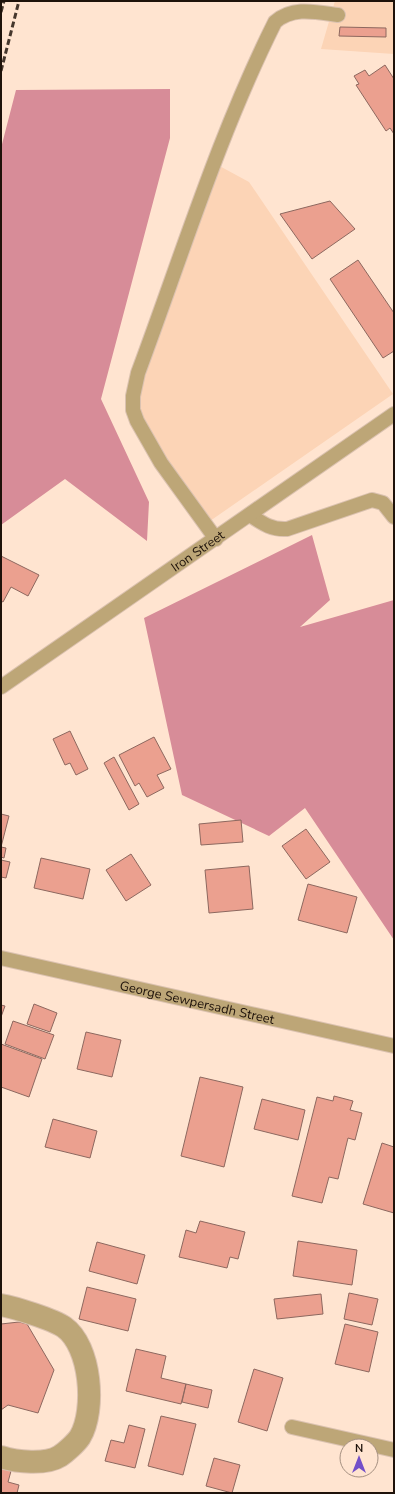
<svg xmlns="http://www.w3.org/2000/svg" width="395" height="1494" font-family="'Nunito Sans',sans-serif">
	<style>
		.built { fill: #fcd4b6 }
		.forest { fill: #d78c98 }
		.building { fill: #eba08f; stroke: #8d685f }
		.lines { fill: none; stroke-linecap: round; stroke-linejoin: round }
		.lane-casing { stroke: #dbc2b0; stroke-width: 16 }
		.street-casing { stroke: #dbc2b0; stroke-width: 24 }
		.lane { stroke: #bda677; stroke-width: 14 }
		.street { stroke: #bda677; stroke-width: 22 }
		.rail { stroke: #45362c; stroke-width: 3; stroke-dasharray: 6 3; stroke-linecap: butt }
		.labels { text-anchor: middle; stroke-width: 3; stroke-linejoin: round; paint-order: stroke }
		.street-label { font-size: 13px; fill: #1e120a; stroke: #ffe4d0 }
	</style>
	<rect width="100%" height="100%" fill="#ffe4d0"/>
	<path class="built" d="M 335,1 L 394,1 L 394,54 L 321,49 Z
		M 214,163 L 249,182 L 393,394 L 210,521 L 133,410 L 172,297 Z"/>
	<path class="forest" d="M 170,89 L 170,138 L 101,399 L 149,502 L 147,541 L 65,479 L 1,525 L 1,148 L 16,90 Z
		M 312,535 L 330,600 L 300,627 L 394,600 L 394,940 L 305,808 L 269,836 L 182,795 L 144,618 Z"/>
	<path class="building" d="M 340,27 L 386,28 L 386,37 L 339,36 Z
		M 385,65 L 394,79 L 394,134 L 390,128 L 386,131 L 356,85 L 359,84 L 354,76 L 365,70 L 369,76 Z
		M 330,201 L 355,229 L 312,259 L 280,214 Z
		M 358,260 L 394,313 L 394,351 L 383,358 L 330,279 Z
		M 1,556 L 39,575 L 28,596 L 11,587 L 3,602 L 1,601 Z
		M 70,731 L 88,769 L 76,775 L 70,763 L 65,765 L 53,739 Z
		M 154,737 L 171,769 L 157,775 L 164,788 L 147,797 L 139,783 L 135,786 L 119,755 Z
		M 114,757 L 139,804 L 129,810 L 104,763 Z
		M 1,814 L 9,816 L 1,847 L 6,848 L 4,858 L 1,857 Z
		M 241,820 L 243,842 L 201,845 L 199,824 Z
		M 306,829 L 330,862 L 306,879 L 282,846 Z
		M 131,854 L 151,885 L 126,901 L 106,870 Z
		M 41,858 L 90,869 L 83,899 L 34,888 Z
		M 1,860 L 10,862 L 6,878 L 1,877 Z
		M 249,866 L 253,909 L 209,913 L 205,870 Z
		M 308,884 L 357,897 L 347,933 L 298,920 Z
		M 34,1004 L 57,1013 L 50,1032 L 27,1024 Z
		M 1,1005 L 5,1006 L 1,1017 Z
		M 13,1021 L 54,1035 L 45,1059 L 5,1044 Z
		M 86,1032 L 121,1040 L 112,1077 L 77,1069 Z
		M 1,1044 L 42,1059 L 29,1097 L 1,1087 Z
		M 200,1077 L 243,1087 L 224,1167 L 181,1156 Z
		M 334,1096 L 353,1101 L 350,1110 L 362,1113 L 355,1140 L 348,1138 L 338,1179 L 329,1177 L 322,1203 L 292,1196 L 317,1097 L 333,1101 Z
		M 262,1099 L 305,1110 L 298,1140 L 254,1129 Z
		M 53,1119 L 97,1131 L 90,1158 L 45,1147 Z
		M 382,1143 L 394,1147 L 394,1213 L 363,1204 Z
		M 200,1221 L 245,1232 L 238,1259 L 230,1257 L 227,1268 L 179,1257 L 186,1230 L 196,1233 Z
		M 298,1241 L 357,1250 L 352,1285 L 293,1276 Z
		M 97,1242 L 145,1255 L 137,1284 L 89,1271 Z
		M 87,1287 L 136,1299 L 128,1331 L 79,1319 Z
		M 349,1293 L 378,1299 L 372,1325 L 344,1319 Z
		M 321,1294 L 323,1314 L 277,1319 L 274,1299 Z
		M 19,1322 L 27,1324 L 54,1370 L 38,1413 L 8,1405 L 1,1410 L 1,1324 Z
		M 345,1324 L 378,1332 L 369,1372 L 335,1364 Z
		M 136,1349 L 166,1356 L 161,1378 L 186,1384 L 181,1404 L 126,1391 Z
		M 254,1369 L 283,1378 L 267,1431 L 238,1422 Z
		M 186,1384 L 212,1390 L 208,1408 L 182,1402 Z
		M 161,1416 L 196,1424 L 183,1475 L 148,1466 Z
		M 129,1425 L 145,1429 L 135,1468 L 105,1461 L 111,1440 L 124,1443 Z
		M 214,1458 L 240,1465 L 232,1493 L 206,1486 Z
		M 1,1468 L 11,1471 L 8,1482 L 19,1485 L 17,1493 L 1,1493 Z"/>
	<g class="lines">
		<g class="lane-casing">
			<g id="lane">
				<path d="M 250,515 C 262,523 271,530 287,529 L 372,500 L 383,503 L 394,517"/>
				<path d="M 216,539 L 161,463 L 137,421 L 133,410 L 133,396 L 138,373 C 182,255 219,134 275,22 C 293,6 316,12 338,15"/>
				<path id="s1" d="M 1,687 L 394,414"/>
				<path id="s2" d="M 1,958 L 394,1046"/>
				<path d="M 292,1427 L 394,1450"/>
			</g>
		</g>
		<g class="street-casing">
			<path id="street" d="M 1,1305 C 14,1307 54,1320 64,1327 C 91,1346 96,1410 80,1437 C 76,1443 66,1452 60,1456 C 46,1465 16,1462 1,1457"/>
		</g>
		<use href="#lane" class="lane"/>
		<use href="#street" class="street"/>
		<path class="rail" d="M 1,12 L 4,1
			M 1,71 L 19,1"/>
	</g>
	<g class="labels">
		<g class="street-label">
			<text dy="5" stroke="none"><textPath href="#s1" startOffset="239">Iron Street</textPath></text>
			<text dy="5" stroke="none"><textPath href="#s2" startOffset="201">George Sewpersadh Street</textPath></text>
		</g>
	</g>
	<rect width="395" height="1494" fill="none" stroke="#1e120a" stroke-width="4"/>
	<g transform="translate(359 1458)"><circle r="19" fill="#ffe4d0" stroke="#a59081"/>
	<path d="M0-3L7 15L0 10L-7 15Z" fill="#734fc9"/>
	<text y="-6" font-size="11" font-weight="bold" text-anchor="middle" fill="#1e120a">N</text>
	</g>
</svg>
